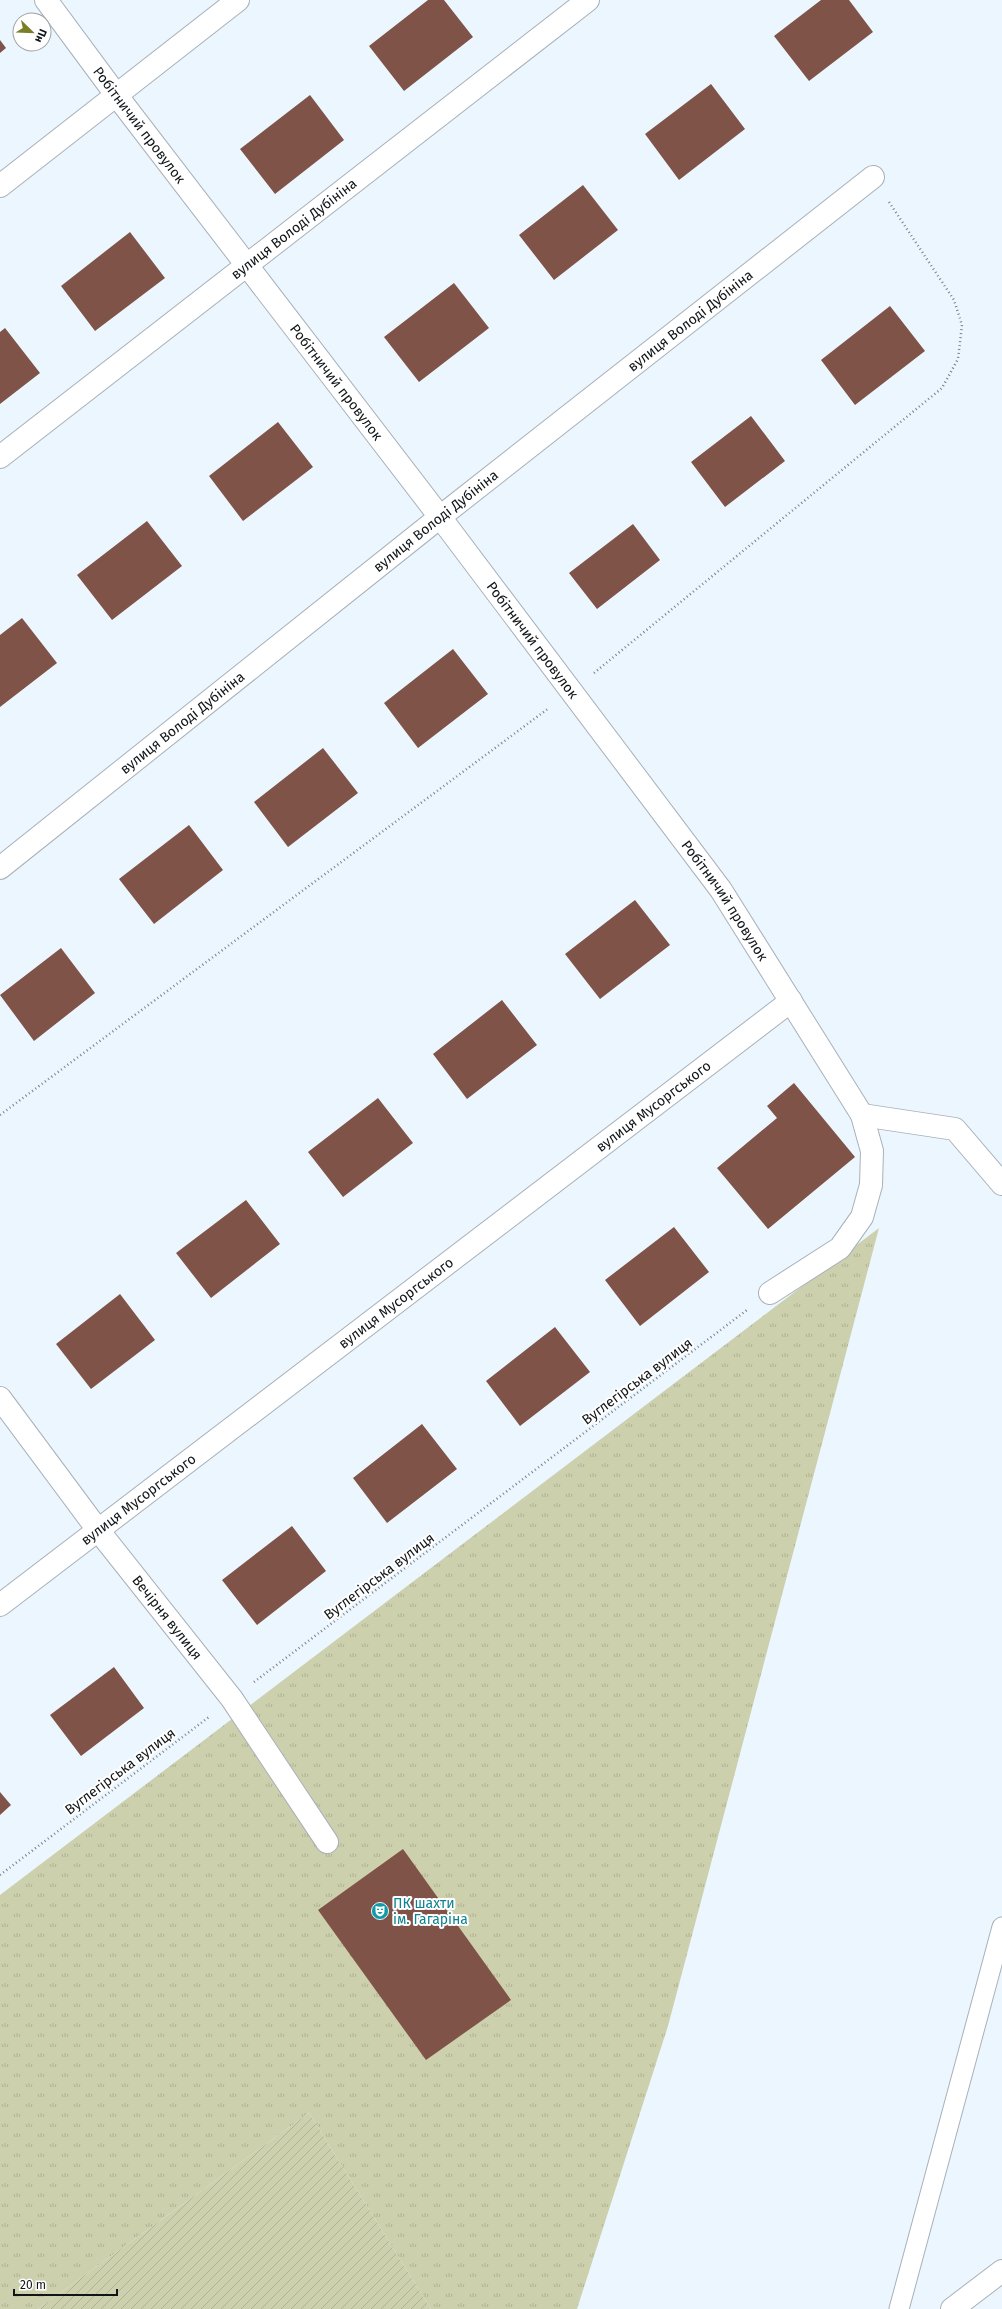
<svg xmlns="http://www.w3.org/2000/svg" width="1002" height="2309" font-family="'Fira Sans',sans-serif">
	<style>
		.park { fill: url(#park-tufts) }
		.garden { fill: url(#garden-furrows) }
		.building { fill: #7f5347 }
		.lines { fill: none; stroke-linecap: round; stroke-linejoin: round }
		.lane-casing { stroke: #a8b1ba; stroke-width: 21 }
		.street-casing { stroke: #a8b1ba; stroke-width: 24 }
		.path { stroke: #7c8387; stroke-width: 2.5; stroke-dasharray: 1 3; stroke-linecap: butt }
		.lane { stroke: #fff; stroke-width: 19 }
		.street { stroke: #fff; stroke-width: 22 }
		.labels { text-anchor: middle; stroke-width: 4; stroke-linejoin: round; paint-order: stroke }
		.street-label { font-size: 14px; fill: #111517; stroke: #fff }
		.culture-label { font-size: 14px; fill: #0d838f; stroke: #fff; text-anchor: start }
	</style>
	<defs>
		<pattern id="park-tufts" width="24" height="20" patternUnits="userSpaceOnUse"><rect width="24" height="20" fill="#cdd0ad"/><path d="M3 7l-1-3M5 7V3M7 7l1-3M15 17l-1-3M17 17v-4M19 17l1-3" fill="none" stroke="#afb294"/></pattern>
		<pattern id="garden-furrows" width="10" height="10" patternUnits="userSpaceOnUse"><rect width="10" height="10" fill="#cdd0ad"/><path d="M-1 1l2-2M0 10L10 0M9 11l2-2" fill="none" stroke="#afb294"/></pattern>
	</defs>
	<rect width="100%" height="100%" fill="#ecf6fe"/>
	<path class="park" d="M 879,1228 L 668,2026 L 577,2309 L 431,2309 L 309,2113 L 38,2309 L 0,2309 L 0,1895 Z"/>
	<path class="garden" d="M 309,2113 L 431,2309 L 38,2309 Z"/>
	<path class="building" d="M 428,0 L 444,0 L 473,37 L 404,91 L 369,46 Z
		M 821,0 L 849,0 L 873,32 L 809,81 L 774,36 Z
		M 0,40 L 6,48 L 0,53 Z
		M 711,84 L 745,129 L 679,180 L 645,134 Z
		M 310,95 L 344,140 L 275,194 L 240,149 Z
		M 583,185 L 618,230 L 554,280 L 519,235 Z
		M 130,232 L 165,278 L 95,331 L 61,286 Z
		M 454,283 L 489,328 L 419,382 L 384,337 Z
		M 890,306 L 925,351 L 855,405 L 821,360 Z
		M 5,328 L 40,373 L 0,404 L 0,332 Z
		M 751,416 L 785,461 L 725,507 L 691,462 Z
		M 278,422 L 313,467 L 243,521 L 209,476 Z
		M 147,521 L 182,566 L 112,620 L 77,575 Z
		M 633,524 L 660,560 L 597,609 L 569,573 Z
		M 22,618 L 57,663 L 0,707 L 0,635 Z
		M 453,649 L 488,694 L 418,748 L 384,703 Z
		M 323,748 L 358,793 L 288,847 L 254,802 Z
		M 189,825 L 223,870 L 154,924 L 119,879 Z
		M 635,900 L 670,945 L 600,999 L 565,954 Z
		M 61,948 L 95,993 L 34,1041 L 0,995 Z
		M 502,1000 L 537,1045 L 467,1099 L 433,1054 Z
		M 794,1083 L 855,1157 L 768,1229 L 717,1168 L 777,1118 L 767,1106 Z
		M 378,1098 L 413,1143 L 343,1197 L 308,1152 Z
		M 246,1200 L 280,1244 L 211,1298 L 176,1253 Z
		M 674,1227 L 709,1272 L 640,1326 L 605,1280 Z
		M 120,1294 L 155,1340 L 91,1389 L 56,1344 Z
		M 555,1327 L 590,1372 L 520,1426 L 486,1381 Z
		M 422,1424 L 457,1469 L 387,1523 L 353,1478 Z
		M 292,1526 L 326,1571 L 257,1625 L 222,1580 Z
		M 114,1667 L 144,1708 L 81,1756 L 50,1715 Z
		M 0,1792 L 11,1805 L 0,1815 Z
		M 403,1849 L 511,2000 L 426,2060 L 318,1910 Z"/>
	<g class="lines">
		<g class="lane-casing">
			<path id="lane" d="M 899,2309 L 1002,1927"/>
		</g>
		<g class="street-casing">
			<g id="street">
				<path id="s1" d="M 46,0 L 117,96 L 440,517 L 721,890 L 862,1115 L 872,1151 L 871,1185 L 862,1217 L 840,1248 L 770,1293"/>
				<path d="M 0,186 L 238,0"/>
				<path id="s2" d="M 0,457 L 588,0"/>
				<path id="s3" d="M 0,868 L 440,517 L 873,177"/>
				<path d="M 862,1115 L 955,1129 L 1002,1184"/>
				<path id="s4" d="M 0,1398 L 98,1530 L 232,1699 L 327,1842"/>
				<path id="s5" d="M 0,1605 L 791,1001"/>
				<path d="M 952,2309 L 1002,2271"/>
			</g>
		</g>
		<path class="path" d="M 594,673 L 942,388 L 958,359 L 962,325 L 954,300 L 889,202
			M 0,1115 L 549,708
			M 254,1682 L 747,1310
			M 0,1875 L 209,1717"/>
		<use href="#lane" class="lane"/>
		<use href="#street" class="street"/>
	</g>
	<defs>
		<g id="theatre-disc" transform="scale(0.9)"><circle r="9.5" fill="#0f9aa8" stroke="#fff"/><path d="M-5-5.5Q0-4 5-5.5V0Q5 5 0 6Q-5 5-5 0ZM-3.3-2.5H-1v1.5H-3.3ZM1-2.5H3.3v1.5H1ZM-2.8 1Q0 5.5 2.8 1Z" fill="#fff"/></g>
	</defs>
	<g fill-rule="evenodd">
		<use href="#theatre-disc" x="380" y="1911"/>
	</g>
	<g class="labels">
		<g class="street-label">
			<text dy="5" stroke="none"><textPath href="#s1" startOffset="156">Робітничий провулок</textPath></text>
			<text dy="5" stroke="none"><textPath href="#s2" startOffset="372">вулиця Володі Дубініна</textPath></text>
			<text dy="5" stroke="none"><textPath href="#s3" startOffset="881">вулиця Володі Дубініна</textPath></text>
			<text dy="5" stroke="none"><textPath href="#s1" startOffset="480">Робітничий провулок</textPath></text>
			<text dy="5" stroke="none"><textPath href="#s3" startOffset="557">вулиця Володі Дубініна</textPath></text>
			<text dy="5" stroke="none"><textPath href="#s1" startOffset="804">Робітничий провулок</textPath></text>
			<text dy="5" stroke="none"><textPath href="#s3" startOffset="233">вулиця Володі Дубініна</textPath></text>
			<text dy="5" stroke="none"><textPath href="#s1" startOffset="1128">Робітничий провулок</textPath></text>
			<text dy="5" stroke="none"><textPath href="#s5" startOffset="822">вулиця Мусоргського</textPath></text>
			<text dy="5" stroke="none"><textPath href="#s5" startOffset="498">вулиця Мусоргського</textPath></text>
			<text transform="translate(637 1381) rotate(-37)" y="5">Вуглегірська вулиця</text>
			<text dy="5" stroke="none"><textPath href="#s5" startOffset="174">вулиця Мусоргського</textPath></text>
			<text transform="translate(379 1576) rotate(-37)" y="5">Вуглегірська вулиця</text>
			<text dy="5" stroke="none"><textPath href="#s4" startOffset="276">Вечірня вулиця</textPath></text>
			<text transform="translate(120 1771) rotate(-37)" y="5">Вуглегірська вулиця</text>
		</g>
		<g class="culture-label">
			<text x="393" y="1908">ПК шахти<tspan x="393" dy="16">ім. Гагаріна</tspan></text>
		</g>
	</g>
	<g transform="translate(32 32) rotate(113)"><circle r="19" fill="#ffffff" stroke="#a0a1a2"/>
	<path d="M0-3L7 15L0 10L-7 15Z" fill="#7a7e27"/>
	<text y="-6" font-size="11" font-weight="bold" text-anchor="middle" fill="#111517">Пн</text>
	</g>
	<path d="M14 2289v6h103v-6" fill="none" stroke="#111517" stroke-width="2"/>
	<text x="20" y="2289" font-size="12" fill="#111517" stroke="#ffffff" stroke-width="3" paint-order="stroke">20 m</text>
</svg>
